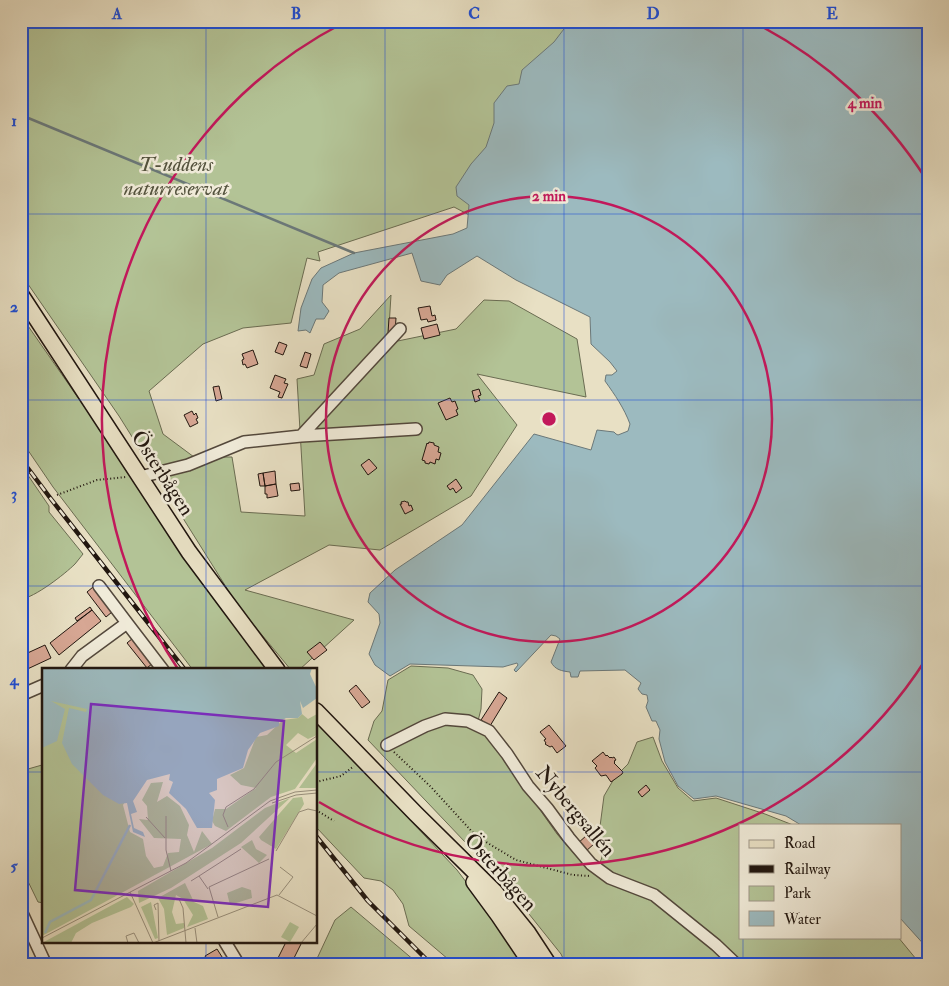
<svg xmlns="http://www.w3.org/2000/svg" width="949" height="986" font-family="'IM FELL Double Pica',serif">
	<style>
		.green { fill: #b3c396; stroke: #6a6c52 }
		.water { fill: #9cbabf; stroke: #6b7879 }
		.lines { fill: none; stroke-linecap: round; stroke-linejoin: round }
		.stream { stroke: #6b7879; stroke-width: 2.5 }
		.building { fill: #d7a794; stroke: #21160f }
		.minor-casing { stroke: #53483c; stroke-width: 14 }
		.major-casing { stroke: #21160f; stroke-width: 18 }
		.path { stroke: #21160f; stroke-width: 2; stroke-dasharray: 1 2.5; stroke-linecap: butt }
		.minor { stroke: #f0ebd9; stroke-width: 11 }
		.major { stroke: #e8e0c4; stroke-width: 15 }
		.rail-casing { stroke: #21160f; stroke-width: 4.5 }
		.rail { stroke: #f0ebd9; stroke-width: 2.5; stroke-dasharray: 8; stroke-linecap: butt }
		.grid { fill: none; stroke: #1d4ed8; stroke-width: 1; stroke-opacity: 0.55 }
		.ring { fill: none; stroke: #c2185b; stroke-width: 2.5 }
		.labels { text-anchor: middle; stroke-width: 5; stroke-linejoin: round; paint-order: stroke }
		.park-label { font-size: 21px; font-style: italic; fill: #54533e; stroke: #f0ebd9 }
		.street-label { font-size: 21px; fill: #21160f; stroke: #f0ebd9 }
		.inset-river { fill: none; stroke: #9cbabf; stroke-width: 2.5 }
		.inset-road { fill: none; stroke: #988f7c; stroke-width: 1 }
		.view { fill: #7b2cbf; fill-opacity: 0.15; stroke: #7b2cbf; stroke-width: 2.5 }
		.inset-edge { fill: none; stroke: #21160f; stroke-width: 2.5 }
		.centre { fill: #c2185b; stroke: #f0ebd9; stroke-width: 2.5 }
		.ring-label { font-size: 15px; text-anchor: middle; font-weight: bold; fill: #c2185b; stroke: #f0ebd9; stroke-width: 5; stroke-linejoin: round; paint-order: stroke }
		.neatline { fill: none; stroke: #1d4ed8; stroke-width: 2 }
		.grid-label { font-size: 16px; text-anchor: middle; font-weight: bold; fill: #1d4ed8 }
	</style>
	<rect width="100%" height="100%" fill="#e8e0c4"/>
	<filter id="stains"><feTurbulence type="fractalNoise" baseFrequency=".004" numOctaves="4"/><feColorMatrix values="0 0 0 0 .2 0 0 0 0 .09 0 0 0 0 .02 0 0 0 .5 -.17"/></filter>
	<radialGradient id="worn" r=".72"><stop offset=".6" stop-color="#630" stop-opacity="0"/><stop offset="1" stop-color="#630" stop-opacity=".3"/></radialGradient>
	<path class="green" d="M 21,21 L 928,21 L 496,229 L 454,207 L 318,252 L 320,261 L 307,258 L 291,323 L 243,328 L 203,344 L 149,391 L 163,434 L 194,457 L 232,457 L 241,512 L 305,516 L 297,379 L 314,375 L 324,344 L 360,329 L 391,295 L 388,343 L 456,329 L 484,300 L 509,301 L 577,339 L 586,397 L 477,374 L 517,425 L 471,496 L 380,550 L 329,545 L 245,590 L 354,620 L 299,670 L 291,670 L 238,606 L 119,416 L 21,274 Z
		M 21,320 L 26,323 L 113,448 L 269,670 L 193,670 L 53,487 L 21,440 Z
		M 21,465 L 49,506 L 49,512 L 83,554 C 80,557 78,561 75,564 C 65,574 34,598 21,599 Z
		M 411,666 L 448,668 L 473,675 L 482,689 L 481,709 L 476,729 L 488,736 L 557,834 L 577,857 L 596,874 L 602,857 L 599,834 L 604,796 L 615,777 L 628,764 L 637,742 L 653,737 L 662,761 L 678,788 L 693,801 L 716,798 L 765,814 L 793,825 L 740,825 L 740,937 L 898,937 L 921,965 L 566,965 L 561,954 L 505,884 L 368,740 L 374,721 L 382,711 L 388,680 Z
		M 316,720 L 352,758 L 457,870 L 500,927 L 522,965 L 455,965 L 409,926 L 403,904 L 393,890 L 381,881 L 364,878 L 316,827 Z
		M 42,765 L 44,766 L 44,903 L 38,902 L 21,867 L 21,771 Z
		M 351,907 L 415,961 L 420,965 L 314,965 L 335,920 Z"/>
	<path class="water" d="M 570,21 L 928,21 L 928,949 L 900,918 L 900,825 L 801,825 L 786,816 L 716,796 L 694,799 L 678,786 L 665,762 L 659,739 L 660,730 L 656,721 L 652,721 L 646,707 L 648,701 L 647,695 L 642,694 L 638,689 L 641,683 L 625,670 L 580,671 L 578,677 L 571,677 L 570,672 C 562,671 555,670 551,662 L 560,639 L 556,636 L 551,635 L 516,672 L 514,670 L 518,665 L 517,663 L 503,667 L 410,664 L 390,676 L 375,665 L 369,654 L 380,623 L 379,614 L 368,602 L 370,593 L 395,570 L 462,525 L 534,434 L 591,450 L 597,430 L 614,432 L 616,434 L 618,435 L 628,431 L 630,424 C 624,408 615,395 605,381 L 606,375 L 612,375 L 617,371 L 610,362 L 591,344 L 590,317 L 516,280 L 477,256 L 447,275 L 440,285 L 421,281 L 412,253 L 339,273 L 323,285 L 322,302 L 329,311 L 324,319 L 316,319 L 310,333 L 306,330 L 298,331 L 301,308 L 312,279 L 321,268 L 354,253 L 453,234 L 467,228 L 469,205 L 457,196 L 456,187 L 471,164 L 486,147 L 494,123 L 494,103 L 507,86 L 519,84 L 522,70 L 554,42 Z"/>
	<g class="lines">
		<path class="stream" d="M 21,115 L 354,253"/>
	</g>
	<path class="building" d="M 430,306 L 432,316 L 435,315 L 436,320 L 428,322 L 427,319 L 421,320 L 418,308 Z
		M 389,318 L 396,318 L 395,333 L 388,333 Z
		M 437,324 L 440,335 L 424,339 L 421,328 Z
		M 279,342 L 287,345 L 283,355 L 275,352 Z
		M 253,350 L 258,364 L 247,368 L 245,364 L 243,365 L 242,360 L 244,359 L 242,354 Z
		M 305,352 L 311,354 L 307,368 L 300,366 Z
		M 275,375 L 286,379 L 284,383 L 288,384 L 282,398 L 278,397 L 280,392 L 270,388 Z
		M 219,386 L 222,399 L 216,401 L 213,387 Z
		M 479,389 L 481,395 L 478,396 L 480,400 L 475,402 L 472,391 Z
		M 450,398 L 452,402 L 455,401 L 458,409 L 456,410 L 458,415 L 446,420 L 438,403 Z
		M 192,411 L 194,415 L 196,413 L 198,418 L 196,419 L 198,423 L 190,427 L 184,415 Z
		M 429,442 L 434,443 L 434,445 L 439,447 L 438,452 L 441,453 L 439,460 L 436,459 L 435,464 L 430,462 L 429,464 L 425,463 L 425,461 L 422,460 L 427,443 L 428,444 Z
		M 369,459 L 377,468 L 368,475 L 361,465 Z
		M 275,471 L 276,484 L 265,486 L 263,473 Z
		M 263,473 L 265,486 L 260,486 L 258,474 Z
		M 456,479 L 462,488 L 456,493 L 453,488 L 450,490 L 447,486 Z
		M 299,483 L 300,490 L 291,491 L 290,484 Z
		M 276,484 L 278,496 L 267,498 L 267,494 L 265,494 L 265,486 Z
		M 405,501 L 406,502 L 408,502 L 409,506 L 411,505 L 413,510 L 405,514 L 400,504 L 402,504 L 401,502 Z
		M 93,587 L 112,612 L 106,617 L 87,592 Z
		M 90,607 L 92,610 L 77,621 L 75,618 Z
		M 92,610 L 101,621 L 59,655 L 50,643 Z
		M 133,638 L 153,663 L 147,668 L 127,643 Z
		M 320,642 L 327,650 L 314,660 L 307,652 Z
		M 45,645 L 51,658 L 21,672 L 21,656 Z
		M 356,685 L 370,702 L 362,708 L 349,691 Z
		M 499,692 L 507,698 L 490,726 L 481,720 Z
		M 549,725 L 566,746 L 557,753 L 552,746 L 550,747 L 545,744 L 546,743 L 544,740 L 546,739 L 540,732 Z
		M 603,752 L 606,756 L 607,755 L 610,758 L 611,757 L 612,758 L 614,757 L 616,760 L 614,761 L 615,762 L 614,763 L 623,772 L 622,774 L 611,782 L 606,775 L 601,776 L 595,768 L 597,766 L 592,761 Z
		M 646,785 L 650,790 L 642,797 L 638,792 Z
		M 587,835 L 595,843 L 585,852 L 577,844 Z
		M 286,942 L 302,942 L 291,964 L 278,958 Z
		M 217,949 L 224,960 L 220,962 L 221,965 L 210,965 L 205,956 Z"/>
	<g class="lines">
		<g class="minor-casing">
			<path id="minor" d="M 301,436 L 400,329
				M 140,477 L 188,465 L 244,442 L 301,436 L 416,429
				M 127,623 L 163,670
				M 71,670 L 82,656 L 127,623 L 99,586
				M 21,695 L 44,685
				M 387,745 L 425,726 L 445,719 L 468,721 L 489,731 L 507,754 L 528,786 L 547,808 L 569,838 L 591,864 L 610,878 L 654,895 L 716,945 L 737,965
				M 21,911 L 46,965
				M 225,942 L 239,965"/>
		</g>
		<g class="major-casing">
			<path id="major" d="M 21,295 L 189,552 L 277,670
				M 316,711 L 416,814 L 494,891 L 528,933 L 549,965
				M 474,882 L 499,916 L 532,965"/>
		</g>
		<path class="path" d="M 57,495 L 97,480 L 126,477
			M 394,752 L 431,787 L 476,836 L 516,860 L 573,875 L 591,876
			M 316,782 L 341,776 L 354,766
			M 316,810 L 334,821
			M 21,893 L 26,902"/>
		<use href="#minor" class="minor"/>
		<use href="#major" class="major"/>
		<g class="rail-casing">
			<path id="rail" d="M 21,459 L 51,499 L 185,670
				M 316,836 L 368,901 L 432,965"/>
		</g>
		<use href="#rail" class="rail"/>
	</g>
	<path class="grid" d="M 206,21 L 206,670M 385,21 L 385,965M 564,21 L 564,965M 743,21 L 743,825M 21,214 L 928,214M 21,400 L 928,400M 21,586 L 928,586M 21,772 L 44,772M 316,772 L 928,772M 743,937 L 743,965M 206,942 L 206,965"/>
	<g class="ring">
		<circle cx="549" cy="419" r="223"/>
		<path d="M926 659A447 447 0 0 1 319 802M178 669A447 447 0 0 1 343 23M755 23A447 447 0 0 1 926 179"/>
	</g>
	<g class="labels">
		<g class="park-label">
			<text x="176" y="171">T-uddens<tspan x="176" dy="24">naturreservat</tspan></text>
		</g>
		<g class="street-label">
			<text transform="translate(163 473) rotate(57)" y="7">Österbågen</text>
			<text transform="translate(576 811) rotate(50)" y="7">Nybergsallén</text>
			<text transform="translate(501 872) rotate(48)" y="7">Österbågen</text>
		</g>
	</g>
	<g transform="translate(42 668)">
		<rect width="275" height="275" fill="#e8e0c4"/>
		<path d="M 0,28 L 53,34 L 86,129 L 81,137 L 88,164 L 101,171 L 104,188 L 112,200 L 121,198 L 126,185 L 137,184 L 139,171 L 112,170 L 97,151 L 106,152 L 105,138 L 100,132 L 109,115 L 121,114 L 115,134 L 125,128 L 138,138 L 147,157 L 145,167 L 152,184 L 160,163 L 170,176 L 0,268 ZM 260,46 L 266,51 L 275,46 L 275,67 L 266,71 L 256,65 L 244,77 L 254,85 L 275,71 L 275,90 L 253,121 L 229,129 L 184,163 L 173,158 L 170,153 L 173,141 L 184,141 L 214,120 L 199,117 L 188,107 L 202,100 L 214,69 L 225,67 L 241,52 L 256,50 ZM 275,95 L 275,120 L 257,120 L 262,113 ZM 260,129 L 262,136 L 234,181 L 219,172 L 217,169 L 251,130 ZM 248,130 L 199,175 L 129,220 L 97,235 L 96,223 L 170,180 L 223,140 ZM 210,172 L 214,181 L 225,187 L 217,195 L 199,179 ZM 143,215 L 152,234 L 161,238 L 166,251 L 145,259 L 151,247 L 141,231 L 134,227 L 130,244 L 134,256 L 142,255 L 142,260 L 125,267 L 122,241 L 116,230 ZM 200,219 L 209,222 L 210,230 L 188,237 L 185,225 ZM 85,229 L 92,236 L 89,239 L 50,255 L 34,265 L 29,275 L 0,275 ZM 109,234 L 116,270 L 113,271 L 99,239 ZM 248,254 L 257,259 L 248,274 L 239,269 Z" fill="#b3c396"/>
		<path d="M 0,0 L 270,0 L 268,6 L 275,21 L 275,30 L 261,40 L 258,33 L 260,46 L 256,50 L 244,50 L 237,54 L 237,58 L 218,65 L 206,82 L 201,100 L 175,111 L 175,122 L 167,125 L 173,132 L 170,160 L 155,160 L 144,141 L 127,125 L 131,114 L 127,112 L 128,106 L 105,112 L 91,133 L 95,144 L 89,146 L 92,160 L 101,164 L 103,169 L 91,164 L 85,135 L 77,136 L 61,127 L 30,96 L 20,75 L 27,40 L 44,44 L 45,41 L 9,33 L 23,41 L 15,73 L 0,80 Z" fill="#9cbabf"/>
		<path class="inset-river" d="M 3,265 L 8,254 L 49,232 L 88,157"/>
		<path class="inset-road" d="M 230,135 L 254,127 L 275,125M 124,148 L 124,182 L 129,203M 104,149 L 123,170M 186,159 L 181,147 L 184,139 L 212,121 L 234,94 L 275,68M 234,183 L 257,144 L 266,141 L 275,143M 157,208 L 199,181M 149,213 L 157,208 L 166,221M 88,224 L 111,275M 237,227 L 251,209 L 238,199M 137,231 L 141,240 L 144,275M 114,242 L 112,237 L 116,235 L 117,273M 176,249 L 167,219 L 227,191M 153,260 L 155,275M 0,270 L 144,195 L 228,133 L 253,124 L 275,122M 86,275 L 84,268 L 92,265 L 97,275M 111,275 L 235,227 L 275,248M 259,275 L 275,256"/>
		<path class="view" d="M 49,36 L 242,53 L 226,239 L 33,222 Z"/>
		<rect width="275" height="275" class="inset-edge"/>
	</g>
	<circle cx="549" cy="419" r="8" class="centre"/>
	<g class="ring-label">
		<text x="865" y="108">4 min</text>
		<text x="549" y="201">2 min</text>
	</g>
	<rect width="949" height="986" fill="none" stroke="#e8e0c4" stroke-width="55"/>
	<rect x="739" y="824" width="162" height="115" fill="#f0ebd9" stroke="#9d9688"/>
	<rect x="749" y="840" width="25" height="8" fill="#e8e0c4" stroke="#9d9688"/>
	<text x="784" y="848" font-size="15" fill="#21160f">Road</text>
	<rect x="749" y="865" width="25" height="8" fill="#21160f" stroke="#9d9688"/>
	<text x="784" y="874" font-size="15" fill="#21160f">Railway</text>
	<rect x="749" y="886" width="25" height="15" fill="#b3c396" stroke="#9d9688"/>
	<text x="784" y="898" font-size="15" fill="#21160f">Park</text>
	<rect x="749" y="911" width="25" height="15" fill="#9cbabf" stroke="#9d9688"/>
	<text x="784" y="924" font-size="15" fill="#21160f">Water</text>
	<rect x="28" y="28" width="894" height="930" class="neatline"/>
	<g class="grid-label">
		<text x="117" y="19">A</text>
		<text x="296" y="19">B</text>
		<text x="474" y="19">C</text>
		<text x="653" y="19">D</text>
		<text x="832" y="19">E</text>
		<text x="14" y="126">1</text>
		<text x="14" y="312">2</text>
		<text x="14" y="499">3</text>
		<text x="14" y="685">4</text>
		<text x="14" y="871">5</text>
	</g>
	<rect width="100%" height="100%" filter="url(#stains)"/>
	<rect width="100%" height="100%" fill="url(#worn)"/>
</svg>
